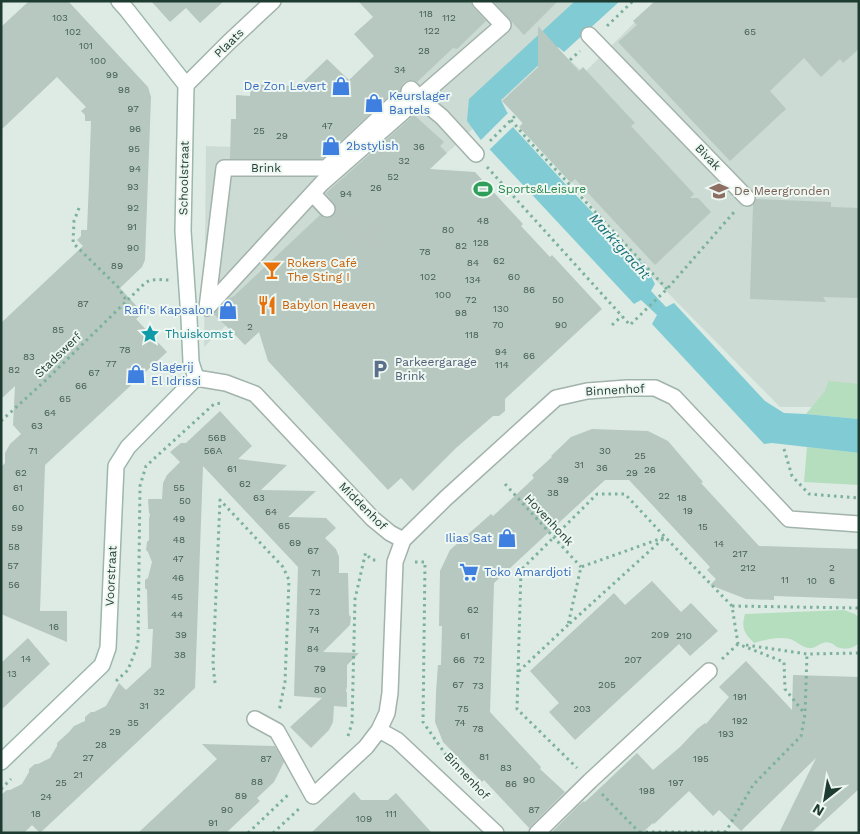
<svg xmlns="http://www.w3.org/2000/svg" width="860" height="834" font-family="'Work Sans',sans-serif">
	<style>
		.built { fill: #ccdbd3 }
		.green { fill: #b5debe }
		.water { fill: #81ccd4 }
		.pier { fill: #deebe4 }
		.building { fill: #b6c8c0 }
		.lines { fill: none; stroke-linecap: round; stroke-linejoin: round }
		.street-tunnel { stroke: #b8c8c0; stroke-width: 15; stroke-dasharray: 15 8; stroke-linecap: butt }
		.street-casing { stroke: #a1b3ab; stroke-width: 18 }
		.secondary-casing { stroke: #9cb7ac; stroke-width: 18 }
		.path { stroke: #7cb19d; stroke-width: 3; stroke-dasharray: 2.5 4; stroke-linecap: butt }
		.street { stroke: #fff; stroke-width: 15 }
		.secondary { stroke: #fff; stroke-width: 15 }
		.labels { text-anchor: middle; stroke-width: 4; stroke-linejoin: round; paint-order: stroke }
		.number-label { font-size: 10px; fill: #445e56 }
		.street-label { font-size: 12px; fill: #1e3b32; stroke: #eef7f2 }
		.shop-label { font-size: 12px; fill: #366cbe; stroke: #eef7f2; text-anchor: start }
		.leisure-label { font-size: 12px; fill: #27864d; stroke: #eef7f2; text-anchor: start }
		.education-label { font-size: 12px; fill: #785e54; stroke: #eef7f2; text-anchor: start }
		.food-label { font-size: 12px; fill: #c56008; stroke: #eef7f2; text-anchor: start }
		.culture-label { font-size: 12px; fill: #0d838f; stroke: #eef7f2; text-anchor: start }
		.service-label { font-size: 12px; fill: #4e5e75; stroke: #eef7f2; text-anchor: start }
		.water-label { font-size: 14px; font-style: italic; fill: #156f7a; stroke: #eef7f2 }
	</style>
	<rect width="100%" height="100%" fill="#deebe4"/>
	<path class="built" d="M 376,1 L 605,1 L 458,143 L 432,166 L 410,144 L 204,347 L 206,146 L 292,149 L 412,43 Z
		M 656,1 L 859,1 L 859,407 L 780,407 L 670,295 L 649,273 L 509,108 L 563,54 L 584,73 Z"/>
	<path class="green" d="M 829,379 L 829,381 L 859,384 L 859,419 L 806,414 L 825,391 Z
		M 807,447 L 859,453 L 859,485 L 804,482 Z
		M 844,610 L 855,614 L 859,618 L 859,643 C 853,649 845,650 837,647 C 835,646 833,643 830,643 C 823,640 818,647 812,648 C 803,649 797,641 790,639 C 778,636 765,640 754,643 C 744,633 741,628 745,614 Z"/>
	<path class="water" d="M 575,1 L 620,1 L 564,52 L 558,47 L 501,100 L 507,112 L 515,121 L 513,127 L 569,188 L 648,270 L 655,284 L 651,291 L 666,307 L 674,303 L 765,401 L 784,413 L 806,414 L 859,419 L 859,453 L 772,443 L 764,444 L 652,324 L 657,315 L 641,300 L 634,304 L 480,139 L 467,121 L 469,99 Z"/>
	<path class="pier" d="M 510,111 L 517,119 L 518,122 L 488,151 L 479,142 Z"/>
	<path class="building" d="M 29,1 L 68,1 L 148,87 L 151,97 L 145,260 L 142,267 L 120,288 L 143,313 L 136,319 L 167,352 L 45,465 L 40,611 L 67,611 L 67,642 L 1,614 L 1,467 L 5,463 L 5,453 L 10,444 L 21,434 L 13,425 L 15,386 L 1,399 L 1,323 L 83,246 L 77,240 L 81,236 L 81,230 L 87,230 L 89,182 L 91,121 L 85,121 L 85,115 L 81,111 L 86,107 L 57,77 L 1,130 L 1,27 Z
		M 151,1 L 224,1 L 200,23 L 186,8 L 170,22 Z
		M 358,1 L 471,1 L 473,7 L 486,21 L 457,49 L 453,48 L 417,82 L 413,80 L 409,80 L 404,82 L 401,87 L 400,91 L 395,91 L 392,93 L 322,159 L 230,159 L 231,119 L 236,119 L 236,95 L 250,96 L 251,84 L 299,86 L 327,59 L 349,80 L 374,56 L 354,34 L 373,17 Z
		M 493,1 L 558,1 L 524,35 Z
		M 655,1 L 859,1 L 859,49 L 843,63 L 840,59 L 821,77 L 804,58 L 770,91 L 786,109 L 730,161 L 618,42 L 637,25 L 633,21 Z
		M 538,26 L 579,71 L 583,67 L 635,123 L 631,126 L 694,194 L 690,198 L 698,198 L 711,212 L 655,265 L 575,179 L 571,183 L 519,127 L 523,123 L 502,101 L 538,67 Z
		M 414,115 L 444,142 L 440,146 L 447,153 L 430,169 L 475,172 L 523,224 L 521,226 L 550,257 L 552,255 L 602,309 L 505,399 L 505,411 L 499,416 L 493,416 L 456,448 L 413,491 L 401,478 L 388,490 L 268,361 L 259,332 L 245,345 L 214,314 L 228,299 L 234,296 L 320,215 L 324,218 L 329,218 L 334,215 L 336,211 L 336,206 L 326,193 Z
		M 756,199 L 831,202 L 831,207 L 859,208 L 859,298 L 823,297 L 826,302 L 750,299 L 753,205 Z
		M 220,411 L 252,446 L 238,459 L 287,465 L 261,490 L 316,491 L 288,517 L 326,518 L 336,528 L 325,538 L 336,549 L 339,557 L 339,573 L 348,573 L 349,615 L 351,617 L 350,625 L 323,652 L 359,653 L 347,665 L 347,687 L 346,691 L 347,693 L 347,707 L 334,706 L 333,722 L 329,730 L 311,748 L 290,727 L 322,698 L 294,696 L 298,567 L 203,466 L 195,688 L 40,833 L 32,825 L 24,833 L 1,833 L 1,795 L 7,790 L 10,790 L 22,784 L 29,772 L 29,769 L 35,764 L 38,764 L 50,758 L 57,746 L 57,743 L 69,732 L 74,726 L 85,721 L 85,717 L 91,712 L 94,712 L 106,706 L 119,683 L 126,690 L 151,667 L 153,629 L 148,629 L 147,590 L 145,588 L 145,580 L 148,578 L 152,562 L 148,552 L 146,550 L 147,542 L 149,540 L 149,519 L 150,514 L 149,513 L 148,499 L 162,499 L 163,483 L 167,475 L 180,462 L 170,452 L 181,443 L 186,443 Z
		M 592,429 L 648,431 L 668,441 L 703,482 L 701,483 L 759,546 L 859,549 L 859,599 L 774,596 L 774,600 L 746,599 L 710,585 L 716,579 L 707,570 L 710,567 L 629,480 L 605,480 L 494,583 L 490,712 L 541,767 L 540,769 L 565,792 L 529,828 L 484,780 L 482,782 L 443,742 L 435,722 L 436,692 L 438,665 L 441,665 L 442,626 L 439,626 L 440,571 L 450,550 L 491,514 L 493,516 L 519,492 L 534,478 L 532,475 L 552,457 L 551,456 L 571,437 Z
		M 652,581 L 681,612 L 691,603 L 718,631 L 690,656 L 679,644 L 575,740 L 549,712 L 559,703 L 530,671 L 614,593 L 625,605 Z
		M 28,638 L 50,664 L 1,710 L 1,663 Z
		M 746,661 L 792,710 L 793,675 L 859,677 L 859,789 L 811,833 L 779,833 L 816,758 L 741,831 L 719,810 L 713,816 L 689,791 L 654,824 L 653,823 L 642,833 L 551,833 L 579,805 L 584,801 L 585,802 L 637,753 L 653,770 L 680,747 L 697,729 L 705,723 L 706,724 L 729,697 L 719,687 Z
		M 202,744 L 275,746 L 284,762 L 274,782 L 257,798 L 260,801 L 226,833 L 138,833 L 217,759 Z
		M 354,792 L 361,800 L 388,800 L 396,793 L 432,833 L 311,833 Z"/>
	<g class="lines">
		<path class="street-tunnel" d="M 327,209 L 354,223 L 374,235 L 357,239 Z"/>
		<g class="street-casing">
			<path id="street" d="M 589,35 L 747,198
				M 186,85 L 228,43 L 273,1
				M 411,89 L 419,98 L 322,183 L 207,308 L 224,168 L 326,168 L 398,100 L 402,104 L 409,98 L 409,91 Z
				M 476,154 L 442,117 L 419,98 L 503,25 L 480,1
				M 313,194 L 327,209
				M 196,378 L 226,383 L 255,394 L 373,519 L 390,533 L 403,540 L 395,562 L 390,693 L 387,713 L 379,730 L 366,747 L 313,796 L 277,731 L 255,719
				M 403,540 L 446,498 L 556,398 L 587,391 L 627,388 L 655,388 L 674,397 L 789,519 L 859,524
				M 379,730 L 397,740 L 496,833
				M 537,833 L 590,781 L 709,671"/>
		</g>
		<g class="secondary-casing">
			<path id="secondary" d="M 1,762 L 102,665 L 108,648 L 116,466 L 128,447 L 196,378 L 191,362 L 189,318 L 183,231 L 186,85 L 127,10 L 119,1"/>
		</g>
		<path class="path" d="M 607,26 L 633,1
			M 570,60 L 580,51
			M 511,120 L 529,141 L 667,289
			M 490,141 L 516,115
			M 487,167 L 630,325 L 667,289 L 735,211
			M 79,208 L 74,221 L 73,243 L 118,287 L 126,300
			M 612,325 L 622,316
			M 1,421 L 46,380 L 145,283 C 152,278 161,280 169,280
			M 784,449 L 792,476 L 809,494 L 859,498
			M 505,484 L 581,567
			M 368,556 L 372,560 L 376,560
			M 415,562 L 425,562 L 423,722 L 451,762
			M 732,606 L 859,608
			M 568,625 L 518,672 L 517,709 L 577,768
			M 746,645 L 807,654 L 859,653
			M 722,659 L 738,644 L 740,644
			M 518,672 L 521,570 L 597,494 L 625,494 L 665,537 L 568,625 L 581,567 L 665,537 L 732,606 L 738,644 L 784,662 L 785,689 L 805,714
			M 116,681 L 128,670 L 138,644 L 140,486 L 146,466 L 214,404 L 223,403
			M 215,683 L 213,664 L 220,500 L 283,567 L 289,580 L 285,682 L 279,711
			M 348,736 L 352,723 L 355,599 L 366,551
			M 1,789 L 11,779
			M 602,794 L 640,833
			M 639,832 L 725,832
			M 248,833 L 290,793
			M 273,833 L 300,808
			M 725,833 L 753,785 L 801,736 L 805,714 L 807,654"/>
		<use href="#street" class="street"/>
		<use href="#secondary" class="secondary"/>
	</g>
	<defs>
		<g id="shop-bare" transform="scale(1.5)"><path d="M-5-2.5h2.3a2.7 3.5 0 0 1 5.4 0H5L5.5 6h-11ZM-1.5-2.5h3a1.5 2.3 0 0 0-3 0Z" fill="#3f7fe0" stroke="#eef7f2" stroke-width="2.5" paint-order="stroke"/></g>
		<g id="stadium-bare" transform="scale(1.5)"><path d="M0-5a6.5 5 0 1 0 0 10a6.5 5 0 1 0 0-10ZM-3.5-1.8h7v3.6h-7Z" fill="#2e9e5b" stroke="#eef7f2" stroke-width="2.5" paint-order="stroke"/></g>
		<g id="school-bare" transform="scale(1.5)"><path d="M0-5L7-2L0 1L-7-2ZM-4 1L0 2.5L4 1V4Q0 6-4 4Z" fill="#8d6e63" stroke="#eef7f2" stroke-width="2.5" paint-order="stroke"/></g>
		<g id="bar-bare" transform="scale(1.5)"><path d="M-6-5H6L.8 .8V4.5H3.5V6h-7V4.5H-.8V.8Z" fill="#e8710a" stroke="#eef7f2" stroke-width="2.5" paint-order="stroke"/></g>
		<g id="restaurant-bare" transform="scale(1.5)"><path d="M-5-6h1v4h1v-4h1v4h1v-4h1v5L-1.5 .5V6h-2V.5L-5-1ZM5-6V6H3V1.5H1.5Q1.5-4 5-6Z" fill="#e8710a" stroke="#eef7f2" stroke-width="2.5" paint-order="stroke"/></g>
		<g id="sight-bare" transform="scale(1.5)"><path d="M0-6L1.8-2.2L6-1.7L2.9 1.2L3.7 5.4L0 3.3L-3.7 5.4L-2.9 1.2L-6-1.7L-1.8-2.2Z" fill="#0f9aa8" stroke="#eef7f2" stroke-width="2.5" paint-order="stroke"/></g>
		<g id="parking-bare" transform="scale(1.5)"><path d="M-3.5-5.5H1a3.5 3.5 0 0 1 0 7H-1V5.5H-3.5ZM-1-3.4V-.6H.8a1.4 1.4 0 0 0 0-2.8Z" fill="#5c6f8a" stroke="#eef7f2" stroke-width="2.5" paint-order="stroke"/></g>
		<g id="supermarket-bare" transform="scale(1.5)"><path d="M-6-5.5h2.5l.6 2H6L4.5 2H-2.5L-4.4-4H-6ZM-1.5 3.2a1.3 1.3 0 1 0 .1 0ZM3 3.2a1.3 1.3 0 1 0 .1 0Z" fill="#3f7fe0" stroke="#eef7f2" stroke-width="2.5" paint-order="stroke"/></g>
	</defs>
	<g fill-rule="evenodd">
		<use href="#shop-bare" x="341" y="86"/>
		<use href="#shop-bare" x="374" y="103"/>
		<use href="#shop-bare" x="331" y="146"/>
		<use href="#stadium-bare" x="483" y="189"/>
		<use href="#school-bare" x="719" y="191"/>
		<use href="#bar-bare" x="272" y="270"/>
		<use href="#restaurant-bare" x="267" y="305"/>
		<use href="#shop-bare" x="228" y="310"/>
		<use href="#sight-bare" x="150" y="334"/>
		<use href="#parking-bare" x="380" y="369"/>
		<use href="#shop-bare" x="136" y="374"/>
		<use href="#shop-bare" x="507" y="538"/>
		<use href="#supermarket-bare" x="469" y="572"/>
	</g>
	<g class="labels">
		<g class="number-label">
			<text x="426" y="17">118</text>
			<text x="60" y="21">103</text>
			<text x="449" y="21">112</text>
			<text x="432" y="34">122</text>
			<text x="73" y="35">102</text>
			<text x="750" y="35">65</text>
			<text x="86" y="49">101</text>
			<text x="424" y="54">28</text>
			<text x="98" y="64">100</text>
			<text x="400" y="73">34</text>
			<text x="112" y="78">99</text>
			<text x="124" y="93">98</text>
			<text x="133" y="112">97</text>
			<text x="327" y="129">47</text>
			<text x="135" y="132">96</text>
			<text x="259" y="134">25</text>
			<text x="282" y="139">29</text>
			<text x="419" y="150">36</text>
			<text x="134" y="152">95</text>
			<text x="404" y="164">32</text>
			<text x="135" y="172">94</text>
			<text x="393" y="180">52</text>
			<text x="133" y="190">93</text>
			<text x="376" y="191">26</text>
			<text x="346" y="197">94</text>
			<text x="133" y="211">92</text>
			<text x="483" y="224">48</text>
			<text x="132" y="230">91</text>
			<text x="448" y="233">80</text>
			<text x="481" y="246">128</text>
			<text x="461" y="249">82</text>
			<text x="133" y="251">90</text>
			<text x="425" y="255">78</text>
			<text x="499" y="264">62</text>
			<text x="473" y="266">84</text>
			<text x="117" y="269">89</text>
			<text x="428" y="280">102</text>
			<text x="514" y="280">60</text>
			<text x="473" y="283">134</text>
			<text x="529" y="293">86</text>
			<text x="443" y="298">100</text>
			<text x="471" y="303">72</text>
			<text x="558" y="303">50</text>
			<text x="83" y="307">87</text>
			<text x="501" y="312">130</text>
			<text x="461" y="316">98</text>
			<text x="498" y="328">70</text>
			<text x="561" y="328">90</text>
			<text x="250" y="330">2</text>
			<text x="58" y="333">85</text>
			<text x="472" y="338">118</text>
			<text x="125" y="353">78</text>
			<text x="501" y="355">94</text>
			<text x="529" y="359">66</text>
			<text x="29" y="360">83</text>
			<text x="111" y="367">77</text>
			<text x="502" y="368">114</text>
			<text x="14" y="373">82</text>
			<text x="94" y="376">67</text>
			<text x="81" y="389">66</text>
			<text x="65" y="402">65</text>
			<text x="50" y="416">64</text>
			<text x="37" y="429">63</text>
			<text x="217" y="441">56B</text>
			<text x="33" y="454">71</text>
			<text x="213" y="454">56A</text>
			<text x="605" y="454">30</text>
			<text x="640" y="459">25</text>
			<text x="579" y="468">31</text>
			<text x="602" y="471">36</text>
			<text x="232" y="472">61</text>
			<text x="650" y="473">26</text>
			<text x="21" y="476">62</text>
			<text x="632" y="476">29</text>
			<text x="563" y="483">39</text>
			<text x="245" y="487">62</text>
			<text x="18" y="491">61</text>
			<text x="179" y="491">55</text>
			<text x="553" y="496">38</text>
			<text x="664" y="499">22</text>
			<text x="259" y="501">63</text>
			<text x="682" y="501">18</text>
			<text x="185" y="504">50</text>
			<text x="18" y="511">60</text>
			<text x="688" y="514">19</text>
			<text x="271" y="515">64</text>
			<text x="179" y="522">49</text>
			<text x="284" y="529">65</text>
			<text x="703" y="530">15</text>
			<text x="17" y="531">59</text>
			<text x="179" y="543">48</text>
			<text x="295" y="546">69</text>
			<text x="719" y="547">14</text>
			<text x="14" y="550">58</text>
			<text x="313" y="554">67</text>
			<text x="740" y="557">217</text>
			<text x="178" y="562">47</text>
			<text x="13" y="569">57</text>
			<text x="748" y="571">212</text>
			<text x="832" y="571">2</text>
			<text x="316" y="576">71</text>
			<text x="178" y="581">46</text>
			<text x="785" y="583">11</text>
			<text x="812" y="584">10</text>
			<text x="832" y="584">6</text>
			<text x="14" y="588">56</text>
			<text x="315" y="595">72</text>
			<text x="177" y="600">45</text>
			<text x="473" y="613">62</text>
			<text x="314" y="615">73</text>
			<text x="177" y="618">44</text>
			<text x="54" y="630">16</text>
			<text x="314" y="633">74</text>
			<text x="181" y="638">39</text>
			<text x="660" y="638">209</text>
			<text x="465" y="639">61</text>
			<text x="684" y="639">210</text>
			<text x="313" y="652">84</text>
			<text x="180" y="658">38</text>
			<text x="26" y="662">14</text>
			<text x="459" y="663">66</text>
			<text x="479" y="663">72</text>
			<text x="633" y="663">207</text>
			<text x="320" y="672">79</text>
			<text x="12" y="677">13</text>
			<text x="458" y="688">67</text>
			<text x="607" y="688">205</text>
			<text x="478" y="689">73</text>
			<text x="320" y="693">80</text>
			<text x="159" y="695">32</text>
			<text x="740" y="700">191</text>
			<text x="144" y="709">31</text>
			<text x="463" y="712">75</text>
			<text x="582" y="712">203</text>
			<text x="740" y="724">192</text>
			<text x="133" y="726">35</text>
			<text x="460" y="726">74</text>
			<text x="478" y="732">78</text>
			<text x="115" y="735">29</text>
			<text x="726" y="737">193</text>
			<text x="101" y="748">28</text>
			<text x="484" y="760">81</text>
			<text x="88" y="761">27</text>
			<text x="266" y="762">87</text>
			<text x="701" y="762">195</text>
			<text x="506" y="771">83</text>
			<text x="78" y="778">21</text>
			<text x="529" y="783">90</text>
			<text x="257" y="785">88</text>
			<text x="61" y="786">25</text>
			<text x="676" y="786">197</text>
			<text x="511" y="787">86</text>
			<text x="647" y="794">198</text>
			<text x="241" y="799">89</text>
			<text x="46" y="800">24</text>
			<text x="227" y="813">90</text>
			<text x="534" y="813">87</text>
			<text x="36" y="817">18</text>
			<text x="391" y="817">111</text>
			<text x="364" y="822">109</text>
			<text x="213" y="826">91</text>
		</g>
		<g class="street-label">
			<text transform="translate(229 43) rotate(-44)" y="4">Plaats</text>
			<text transform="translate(708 157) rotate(46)" y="4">Bivak</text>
			<text x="266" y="172">Brink</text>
			<text transform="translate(184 178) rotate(-89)" y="4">Schoolstraat</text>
			<text transform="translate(58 355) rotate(-44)" y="4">Stadswerf</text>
			<text transform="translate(615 390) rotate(-3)" y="4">Binnenhof</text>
			<text transform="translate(363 506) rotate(45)" y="4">Middenhof</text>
			<text transform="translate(549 520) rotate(47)" y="4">Hovenhonk</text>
			<text transform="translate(111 576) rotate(-87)" y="4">Voorstraat</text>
			<text transform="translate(467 776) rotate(47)" y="4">Binnenhof</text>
		</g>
		<g class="shop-label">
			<text x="326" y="90" text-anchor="end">De Zon Levert</text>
			<text x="389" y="100">Keurslager<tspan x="389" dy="14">Bartels</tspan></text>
			<text x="346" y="150">2bstylish</text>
			<text x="213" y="314" text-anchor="end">Rafi's Kapsalon</text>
			<text x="151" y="371">Slagerij<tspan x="151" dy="14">El Idrissi</tspan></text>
			<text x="492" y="542" text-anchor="end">Ilias Sat</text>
			<text x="484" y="576">Toko Amardjoti</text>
		</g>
		<g class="leisure-label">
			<text x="498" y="193">Sports&amp;Leisure</text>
		</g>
		<g class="education-label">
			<text x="734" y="195">De Meergronden</text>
		</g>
		<g class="food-label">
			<text x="287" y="267">Rokers Café<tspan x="287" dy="14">The Sting I</tspan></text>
			<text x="282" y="309">Babylon Heaven</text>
		</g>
		<g class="culture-label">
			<text x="165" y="338">Thuiskomst</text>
		</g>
		<g class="service-label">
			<text x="395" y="366">Parkeergarage<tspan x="395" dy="14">Brink</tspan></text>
		</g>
		<g class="water-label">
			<text transform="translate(620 246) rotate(48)" y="5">Marktgracht</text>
		</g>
	</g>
	<rect width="860" height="834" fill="none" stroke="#1e3b32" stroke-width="5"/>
	<g transform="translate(825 799) rotate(211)" stroke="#eef7f2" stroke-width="4" paint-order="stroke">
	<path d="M0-4L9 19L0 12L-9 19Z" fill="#1e3b32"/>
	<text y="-8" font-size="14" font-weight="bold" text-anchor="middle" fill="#1e3b32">N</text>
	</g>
</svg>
